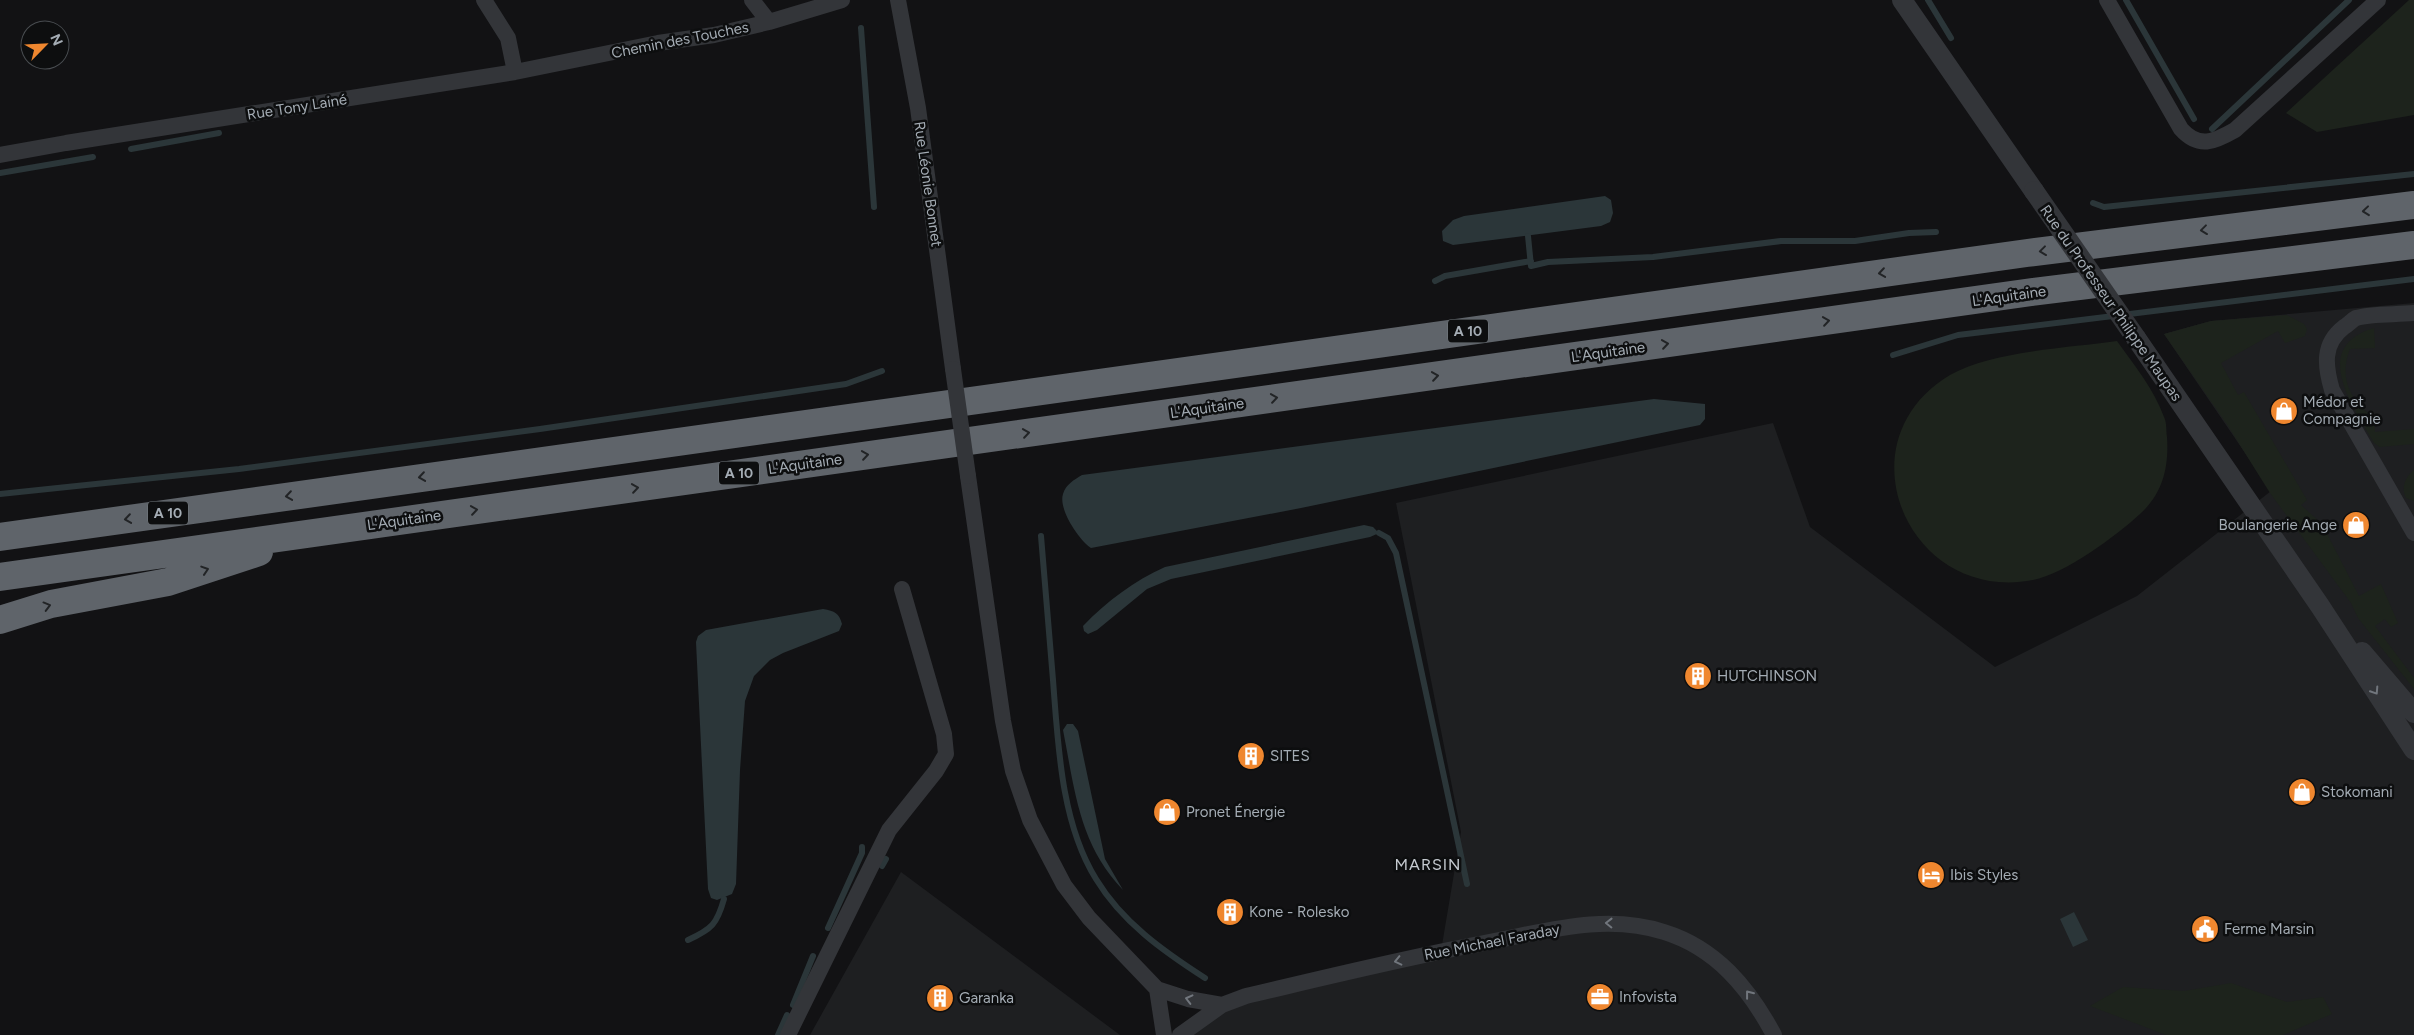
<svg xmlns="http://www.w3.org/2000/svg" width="2414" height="1035" font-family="Figtree,sans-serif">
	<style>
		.built { fill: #1e1f21 }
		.green { fill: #1d231c }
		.water { fill: #2b3639 }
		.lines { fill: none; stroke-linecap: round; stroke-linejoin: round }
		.stream { stroke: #2b3639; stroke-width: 6 }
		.minor { stroke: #333539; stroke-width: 16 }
		.tertiary { stroke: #333539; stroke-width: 20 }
		.motorway { stroke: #5f646a; stroke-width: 28 }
		.minor-bridge { stroke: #333539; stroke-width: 16 }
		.tertiary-bridge { stroke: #333539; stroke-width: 20 }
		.oneway { stroke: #222426 }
		.oneway2 { stroke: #71767d }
		.labels { text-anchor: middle; stroke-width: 5; stroke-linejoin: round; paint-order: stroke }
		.shield { fill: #0d0e0f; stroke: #777d82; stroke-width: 1 }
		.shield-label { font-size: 14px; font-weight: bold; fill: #a4acb4 }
		.street-label { font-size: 15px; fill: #a4acb4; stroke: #0d0e0f }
		.poi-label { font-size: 15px; fill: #a4acb4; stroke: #0d0e0f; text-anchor: start }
		.neighbourhood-label { font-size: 16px; letter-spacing: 1px; fill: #c5cad0; stroke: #0d0e0f }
	</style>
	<rect width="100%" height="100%" fill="#121214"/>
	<path class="built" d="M 2414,303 L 2414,1035 L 1180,1035 L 1222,1005 L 1441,951 L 1461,832 L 1396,503 L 1773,423 L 1810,527 L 1995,667 L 2137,596 L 2271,491 L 2164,334 L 2211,321 Z
		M 901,872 L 1120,1035 L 810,1035 Z"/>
	<path class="green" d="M 2409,0 L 2414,0 L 2414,115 L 2317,132 L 2286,113 Z
		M 2287,315 L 2304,324 L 2307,329 L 2305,336 L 2285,343 L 2278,331 L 2221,363 L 2238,395 L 2244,392 L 2307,500 L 2301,505 L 2322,524 L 2359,596 L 2381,584 L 2398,623 L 2391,627 L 2385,619 L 2375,626 L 2414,678 L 2414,689 L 2358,618 L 2351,603 L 2270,493 L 2228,426 L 2164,334 L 2211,321 Z
		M 2374,328 L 2375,348 L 2350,349 C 2339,376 2349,401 2374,417 L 2375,432 L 2414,429 L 2414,444 L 2380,447 L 2374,443 C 2354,408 2309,347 2374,328 Z
		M 2117,341 C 2134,365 2154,389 2164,417 C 2167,423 2166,431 2167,437 C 2169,467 2163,493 2140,514 C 2116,536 2065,574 2033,580 C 1908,604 1839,441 1950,375 C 1992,351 2068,348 2117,341 Z
		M 2414,470 L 2414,501 L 2406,498 C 2401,488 2405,477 2414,470 Z
		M 2231,983 L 2287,1002 L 2323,997 L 2332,1014 L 2283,1035 L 2166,1035 L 2090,1006 L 2123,987 L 2184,991 Z"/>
	<path class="water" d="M 1605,196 L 1611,200 L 1613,213 L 1610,222 L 1601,226 L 1453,245 L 1443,241 L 1442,231 L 1453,220 L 1464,216 Z
		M 1654,399 L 1705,404 L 1705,419 L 1700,425 L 1301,508 L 1091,548 C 1079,540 1058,509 1063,494 C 1066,484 1074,480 1082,475 Z
		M 1364,525 L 1373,527 L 1379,533 L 1370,537 L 1171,579 L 1147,589 L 1097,630 L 1088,634 L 1084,631 L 1083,626 C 1107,601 1134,581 1165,567 Z
		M 823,609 C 835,611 839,613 842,624 L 839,631 L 783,653 L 770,660 L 754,676 L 745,701 L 740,770 L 736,884 L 732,894 L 717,900 L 711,898 L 708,889 L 696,642 L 698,636 L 706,630 Z
		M 1067,724 L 1073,724 L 1078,731 L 1105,859 L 1123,890 C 1079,844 1075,791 1063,730 Z
		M 2074,912 L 2088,940 L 2073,947 L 2060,919 Z"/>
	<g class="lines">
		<path class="stream" d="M 1928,0 L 1951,38
			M 2126,0 L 2194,119
			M 861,28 L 874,207
			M 2212,129 L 2349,0
			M 131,149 L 219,133
			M 0,173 L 93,157
			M 2093,203 L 2104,207 L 2414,174
			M 1528,236 L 1531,266 L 1548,262 L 1653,257 L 1781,241 L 1855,241 L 1909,233 L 1936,232
			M 1435,281 L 1445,276 L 1531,261
			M 1893,355 L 1958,335 L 2414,279
			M 0,494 L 239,469 L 540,429 L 846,384 L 882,371
			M 1379,533 L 1388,538 L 1396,553 L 1467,884
			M 1041,536 C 1045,584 1049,632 1053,680 C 1058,744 1061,823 1096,879 C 1122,922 1163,951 1205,978
			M 882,866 L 886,859
			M 828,928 L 862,853 L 862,847
			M 688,940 C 712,929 717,924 724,899
			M 793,1005 L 813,956
			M 778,1035 L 787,1015"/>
		<path class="minor" d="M 484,0 L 508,38 L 515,72
			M 752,0 L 769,22
			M 898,0 L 918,108 L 953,369
			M 2107,0 L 2181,129 C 2199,149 2214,142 2235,130 L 2378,0
			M 0,155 L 66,143 L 515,72 L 658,43 L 714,35 L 769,22 L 842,0
			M 2414,313 C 2397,315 2372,313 2356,318 C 2352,320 2348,325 2344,327 C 2322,344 2325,366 2332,390 L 2414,533
			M 968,476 L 1003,721 L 1013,771 L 1030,820 L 1064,885 L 1089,918 L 1157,989 L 1188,999 L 1222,1005
			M 1157,989 L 1164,1035
			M 788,1035 L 889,830 L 936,771 L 946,754 L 944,734 L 902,589
			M 1180,1035 L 1222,1005 L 1246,996 C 1327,977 1408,957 1489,942 C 1547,931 1606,913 1664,932 C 1716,948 1749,988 1774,1035"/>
		<path class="tertiary" d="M 1902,0 L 2034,191
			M 2136,338 L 2320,606 L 2414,750
			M 2362,652 L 2414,713"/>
		<path class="motorway" d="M 0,537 L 2027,253 L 2414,205
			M 0,577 L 2032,292 L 2414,245
			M 0,620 L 51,604 L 168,582 L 259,552"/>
		<path class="minor-bridge" d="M 953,369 L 968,476"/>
		<path class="tertiary-bridge" d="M 2034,191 L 2136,338"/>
	</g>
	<defs><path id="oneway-chevron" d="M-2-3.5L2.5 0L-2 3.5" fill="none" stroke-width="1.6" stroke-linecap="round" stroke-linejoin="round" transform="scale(1.25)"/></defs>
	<g class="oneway">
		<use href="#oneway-chevron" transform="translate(2366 211) rotate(174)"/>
		<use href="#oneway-chevron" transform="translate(2204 230) rotate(173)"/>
		<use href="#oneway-chevron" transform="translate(2043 251) rotate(173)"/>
		<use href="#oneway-chevron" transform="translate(1882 273) rotate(172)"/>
		<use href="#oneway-chevron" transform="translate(1826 321) rotate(-8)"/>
		<use href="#oneway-chevron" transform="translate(1665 344) rotate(-8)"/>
		<use href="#oneway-chevron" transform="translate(1435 376) rotate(-8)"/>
		<use href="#oneway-chevron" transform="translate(1274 398) rotate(-8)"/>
		<use href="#oneway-chevron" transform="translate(1026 433) rotate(-8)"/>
		<use href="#oneway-chevron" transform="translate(865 455) rotate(-8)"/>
		<use href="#oneway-chevron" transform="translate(422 477) rotate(172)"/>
		<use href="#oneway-chevron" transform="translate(635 488) rotate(-8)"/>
		<use href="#oneway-chevron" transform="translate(289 496) rotate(172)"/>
		<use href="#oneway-chevron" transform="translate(474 510) rotate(-8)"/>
		<use href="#oneway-chevron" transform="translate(128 519) rotate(172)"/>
		<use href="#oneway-chevron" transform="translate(205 570) rotate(-18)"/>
		<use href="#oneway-chevron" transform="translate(47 606) rotate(-15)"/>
	</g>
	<g class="oneway2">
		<use href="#oneway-chevron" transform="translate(2375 691) rotate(57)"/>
		<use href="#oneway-chevron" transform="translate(1609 923) rotate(-179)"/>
		<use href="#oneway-chevron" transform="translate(1398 961) rotate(167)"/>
		<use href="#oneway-chevron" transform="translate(1749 994) rotate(-128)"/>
		<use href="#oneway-chevron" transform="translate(1189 999) rotate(-166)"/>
	</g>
	<defs>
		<g id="shop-disc" transform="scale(1.4375)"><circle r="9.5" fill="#ef872f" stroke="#0d0e0f"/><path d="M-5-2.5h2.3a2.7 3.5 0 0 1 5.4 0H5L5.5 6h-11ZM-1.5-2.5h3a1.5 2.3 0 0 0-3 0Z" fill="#fff"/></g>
		<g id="building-disc" transform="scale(1.4375)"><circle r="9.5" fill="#ef872f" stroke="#0d0e0f"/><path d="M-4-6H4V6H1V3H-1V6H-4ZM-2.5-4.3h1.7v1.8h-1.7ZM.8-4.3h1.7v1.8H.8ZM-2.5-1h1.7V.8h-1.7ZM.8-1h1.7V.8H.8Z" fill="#fff"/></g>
		<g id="hotel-disc" transform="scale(1.4375)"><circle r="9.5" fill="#ef872f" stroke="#0d0e0f"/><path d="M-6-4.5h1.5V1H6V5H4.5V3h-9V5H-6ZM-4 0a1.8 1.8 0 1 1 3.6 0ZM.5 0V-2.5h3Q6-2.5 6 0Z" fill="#fff"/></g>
		<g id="civic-disc" transform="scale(1.4375)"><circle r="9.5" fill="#ef872f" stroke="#0d0e0f"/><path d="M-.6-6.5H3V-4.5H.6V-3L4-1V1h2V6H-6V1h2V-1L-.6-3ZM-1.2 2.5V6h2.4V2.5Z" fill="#fff"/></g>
		<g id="office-disc" transform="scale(1.4375)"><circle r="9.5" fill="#ef872f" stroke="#0d0e0f"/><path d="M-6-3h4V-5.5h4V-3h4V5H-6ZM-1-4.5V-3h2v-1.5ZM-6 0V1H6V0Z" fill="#fff"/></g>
	</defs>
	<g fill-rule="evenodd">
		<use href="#shop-disc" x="2284" y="411"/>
		<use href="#shop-disc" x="2356" y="525"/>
		<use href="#building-disc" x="1698" y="676"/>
		<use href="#building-disc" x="1251" y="756"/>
		<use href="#shop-disc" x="2302" y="792"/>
		<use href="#shop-disc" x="1167" y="812"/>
		<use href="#hotel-disc" x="1931" y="875"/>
		<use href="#building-disc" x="1230" y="912"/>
		<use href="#civic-disc" x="2205" y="929"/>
		<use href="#office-disc" x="1600" y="997"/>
		<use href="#building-disc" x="940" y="998"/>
	</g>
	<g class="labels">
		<g class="shield">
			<rect x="1448" y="319.5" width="40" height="23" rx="4"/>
			<rect x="719" y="461.5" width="40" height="23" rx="4"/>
			<rect x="148" y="501.5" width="40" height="23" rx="4"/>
		</g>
		<g class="shield-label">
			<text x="1468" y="336">A 10</text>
			<text x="739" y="478">A 10</text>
			<text x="168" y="518">A 10</text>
		</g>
		<g class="street-label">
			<text transform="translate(680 40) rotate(-11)" y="5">Chemin des Touches</text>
			<text transform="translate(297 107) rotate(-9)" y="5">Rue Tony Lainé</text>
			<text transform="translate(928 184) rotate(82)" y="5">Rue Léonie Bonnet</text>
			<text transform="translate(2009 296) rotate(-8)" y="5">L'Aquitaine</text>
			<text transform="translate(2111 303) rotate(55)" y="5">Rue du Professeur Philippe Maupas</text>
			<text transform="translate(1608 352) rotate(-8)" y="5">L'Aquitaine</text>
			<text transform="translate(1207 408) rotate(-8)" y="5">L'Aquitaine</text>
			<text transform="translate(805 464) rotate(-8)" y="5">L'Aquitaine</text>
			<text transform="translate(404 520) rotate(-8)" y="5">L'Aquitaine</text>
			<text transform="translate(1492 942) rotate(-11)" y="5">Rue Michael Faraday</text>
		</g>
		<g class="poi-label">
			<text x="2303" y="407">Médor et<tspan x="2303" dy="17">Compagnie</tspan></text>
			<text x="2337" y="530" text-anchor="end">Boulangerie Ange</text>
			<text x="1717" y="681">HUTCHINSON</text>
			<text x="1270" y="761">SITES</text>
			<text x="2321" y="797">Stokomani</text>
			<text x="1186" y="817">Pronet Énergie</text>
			<text x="1950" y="880">Ibis Styles</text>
			<text x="1249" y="917">Kone - Rolesko</text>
			<text x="2224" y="934">Ferme Marsin</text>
			<text x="1619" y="1002">Infovista</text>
			<text x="959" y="1003">Garanka</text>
		</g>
		<g class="neighbourhood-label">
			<text x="1428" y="870">MARSIN</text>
		</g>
	</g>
	<g transform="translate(45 45) rotate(66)"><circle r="24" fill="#0d0e0f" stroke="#494d51"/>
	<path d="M0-4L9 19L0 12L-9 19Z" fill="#ef872f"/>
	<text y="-8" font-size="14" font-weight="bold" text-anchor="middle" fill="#a4acb4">N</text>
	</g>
</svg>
